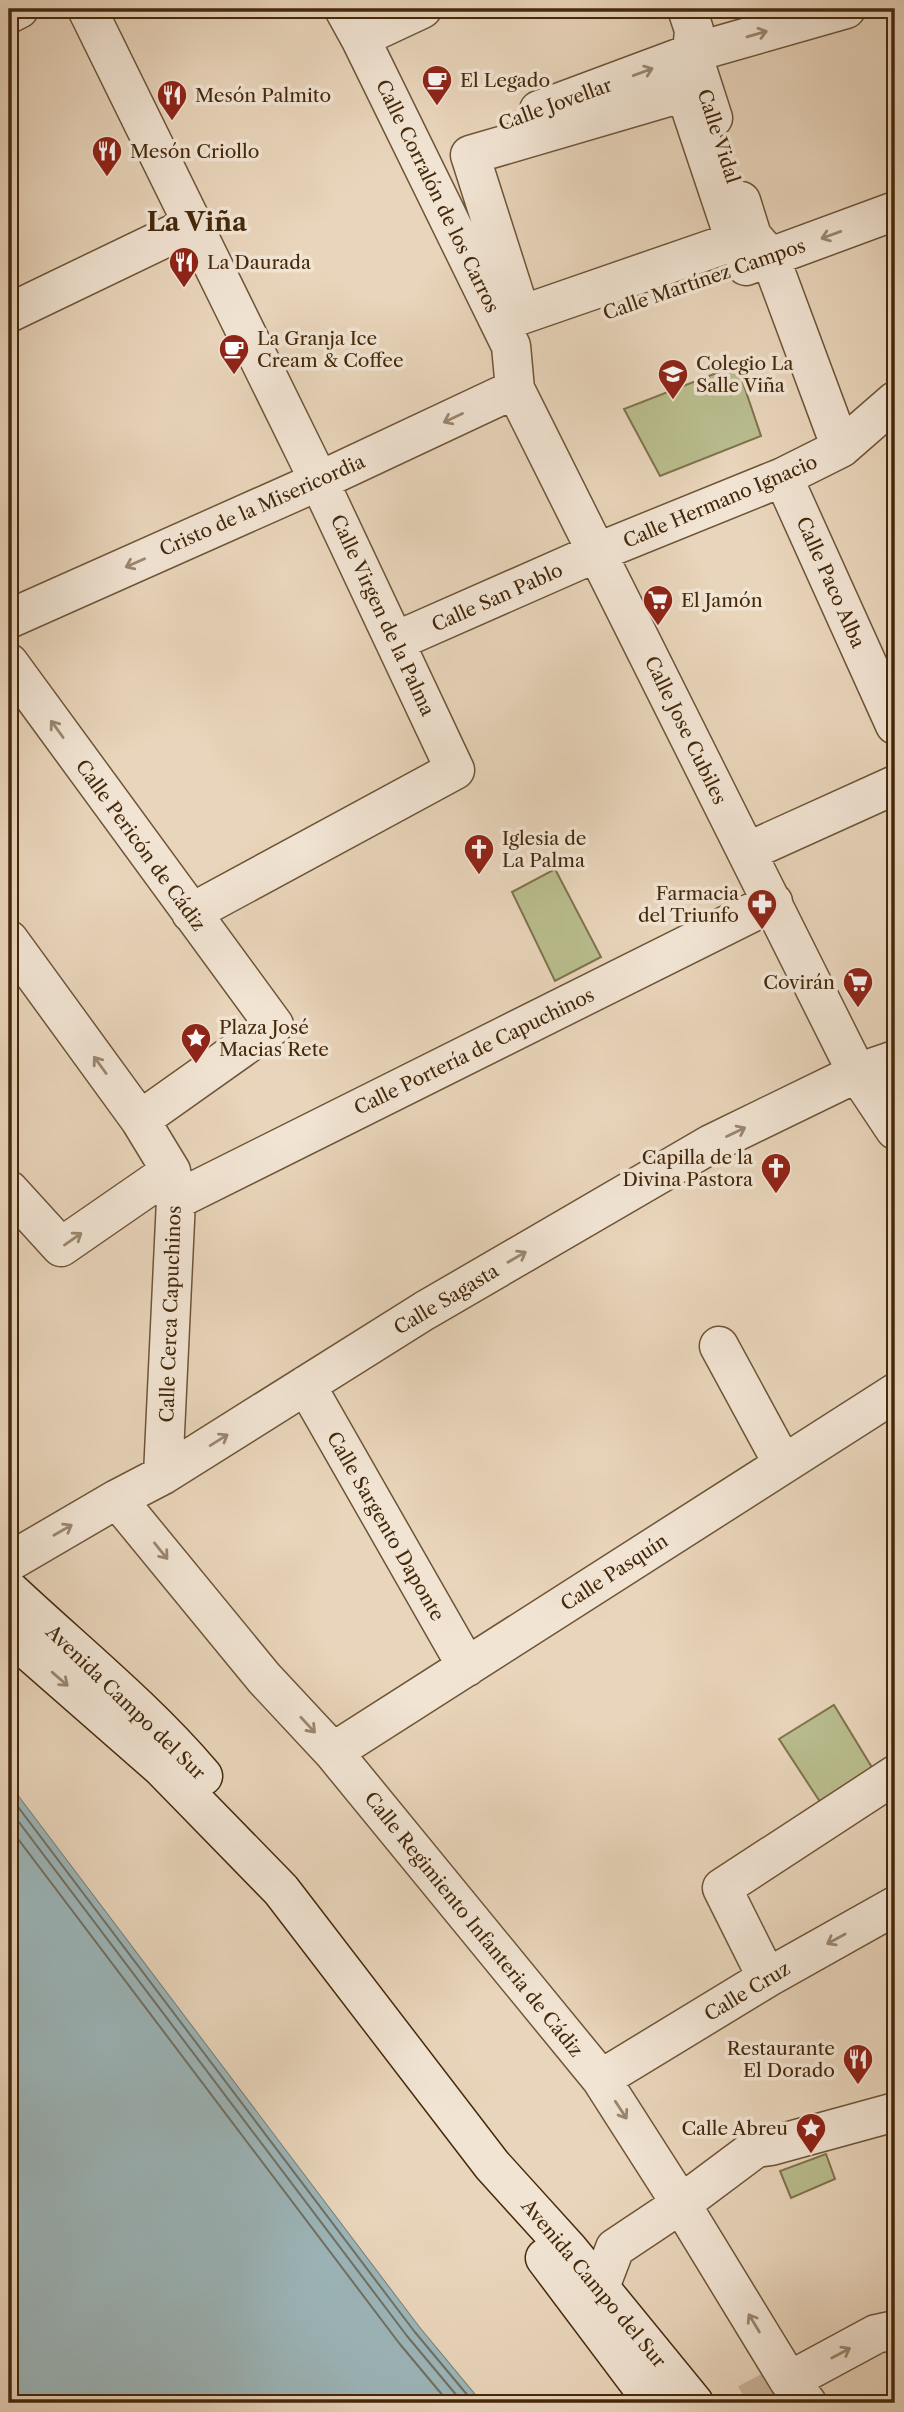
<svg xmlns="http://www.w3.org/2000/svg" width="904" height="2412" font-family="'Libre Caslon Text',serif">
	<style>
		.green { fill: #b9bd8e; stroke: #7f734c; stroke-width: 2 }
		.water { fill: #9cb6ba; stroke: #797e74; stroke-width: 2 }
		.pier { fill: #e9d5bb }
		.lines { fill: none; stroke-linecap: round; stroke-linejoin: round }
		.shore { stroke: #707062; stroke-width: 2 }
		.street-tunnel { stroke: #c8b398; stroke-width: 38; stroke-dasharray: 38 19; stroke-linecap: butt }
		.street-casing { stroke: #6e5437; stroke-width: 41 }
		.secondary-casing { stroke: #45290b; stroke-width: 41 }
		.street { stroke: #f1e4d3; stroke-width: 38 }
		.secondary { stroke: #f1e4d3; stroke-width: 38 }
		.oneway { stroke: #9b866f }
		.labels { text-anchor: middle; stroke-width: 7; stroke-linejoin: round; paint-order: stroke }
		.poi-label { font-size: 19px; fill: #45290b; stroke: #f1e4d3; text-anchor: start }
		.street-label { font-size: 19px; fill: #45290b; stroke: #f1e4d3 }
		.district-label { font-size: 26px; font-weight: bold; fill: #45290b; stroke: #f1e4d3 }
	</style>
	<rect width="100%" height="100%" fill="#e9d5bb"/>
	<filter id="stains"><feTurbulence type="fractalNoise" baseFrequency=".00286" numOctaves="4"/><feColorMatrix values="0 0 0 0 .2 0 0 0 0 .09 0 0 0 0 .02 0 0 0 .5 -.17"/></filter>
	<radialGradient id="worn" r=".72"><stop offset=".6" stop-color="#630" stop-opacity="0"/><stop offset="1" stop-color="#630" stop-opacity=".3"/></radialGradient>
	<path class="green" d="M 737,365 L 761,436 L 660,476 L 624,409 Z
		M 555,869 L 601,957 L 555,981 L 512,892 Z
		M 834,1705 L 879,1779 L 826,1811 L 779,1739 Z
		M 826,2154 L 835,2179 L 791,2198 L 780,2171 Z"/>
	<path class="water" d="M 9,1786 L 13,1788 L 420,2327 L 483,2403 L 9,2403 Z"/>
	<path class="pier" d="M 9,1783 L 15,1786 L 422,2325 L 487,2403 L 483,2403 L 420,2327 L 13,1788 L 9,1786 Z"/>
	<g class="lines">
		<path class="shore" d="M 9,1795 L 414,2331 L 474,2403
			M 9,1809 L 407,2336 L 463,2403
			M 9,1827 L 399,2343 L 449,2403"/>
		<path class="street-tunnel" d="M 747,2403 L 789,2381"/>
		<g class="street-casing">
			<path id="street" d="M 87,9 L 319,481 L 455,770 L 191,913
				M 344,9 L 360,38 L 511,346 L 515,389 L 857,1073 L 895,1130
				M 687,9 L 694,30 L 692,53 L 713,118
				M 9,14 L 19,9
				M 360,38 L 422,9
				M 685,92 L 735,241 L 521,315 L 470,155 Z
				M 539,110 L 692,53 L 846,9
				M 741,201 L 752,236 L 770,257 L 841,448
				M 746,266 L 895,211
				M 9,313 L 194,224
				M 783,477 L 895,725
				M 9,619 L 319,481 L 515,389
				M 396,641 L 598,552 L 783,477 L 841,448 L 895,401
				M 9,663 L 274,1025 L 140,1120
				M 747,852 L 895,785
				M 9,940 L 140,1120 L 171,1171 L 176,1200 L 163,1475
				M 9,1190 L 61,1247 L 171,1171
				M 176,1200 L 773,902
				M 719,1346 L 783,1464
				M 306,1385 L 467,1667
				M 117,1499 L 264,1678 L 333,1752 L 601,2079 L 681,2204 L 789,2381 L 807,2403
				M 9,1562 L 117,1499 L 163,1475 L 424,1311 L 711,1144 L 857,1073 L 895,1060
				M 333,1752 L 895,1393
				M 767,1978 L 722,1888 L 895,1775
				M 601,2079 L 767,1978 L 895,1906
				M 597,2318 L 600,2287 L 615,2248 L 681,2204 L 756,2148 L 771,2146 L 895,2112
				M 789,2381 L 876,2334 L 895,2330"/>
		</g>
		<g class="secondary-casing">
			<path id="secondary" d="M 9,1590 C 74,1651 145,1708 203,1776
				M 9,1634 L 161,1767 L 281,1890 L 492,2165 L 569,2250 L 694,2403
				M 545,2258 L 654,2403"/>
		</g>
		<use href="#street" class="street"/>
		<use href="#secondary" class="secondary"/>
	</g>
	<defs><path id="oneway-shaft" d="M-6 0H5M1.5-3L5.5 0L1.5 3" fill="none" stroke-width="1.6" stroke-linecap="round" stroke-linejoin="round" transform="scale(1.75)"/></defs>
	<g class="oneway">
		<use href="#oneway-shaft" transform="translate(757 34) rotate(-16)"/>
		<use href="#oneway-shaft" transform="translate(643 72) rotate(-20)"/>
		<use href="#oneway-shaft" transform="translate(831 235) rotate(160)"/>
		<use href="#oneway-shaft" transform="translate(453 418) rotate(155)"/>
		<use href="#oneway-shaft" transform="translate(135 563) rotate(156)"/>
		<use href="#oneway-shaft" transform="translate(57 729) rotate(-126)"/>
		<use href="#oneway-shaft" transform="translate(100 1065) rotate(-126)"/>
		<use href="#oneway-shaft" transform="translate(736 1132) rotate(-26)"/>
		<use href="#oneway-shaft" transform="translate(73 1239) rotate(-35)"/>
		<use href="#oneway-shaft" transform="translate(517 1257) rotate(-30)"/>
		<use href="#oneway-shaft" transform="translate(219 1440) rotate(-32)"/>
		<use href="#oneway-shaft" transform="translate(63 1530) rotate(-30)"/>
		<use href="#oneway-shaft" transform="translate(161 1551) rotate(51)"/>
		<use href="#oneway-shaft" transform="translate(60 1679) rotate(41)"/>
		<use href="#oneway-shaft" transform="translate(308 1725) rotate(47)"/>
		<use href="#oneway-shaft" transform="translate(836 1939) rotate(151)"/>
		<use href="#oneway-shaft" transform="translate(621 2110) rotate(57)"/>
		<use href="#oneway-shaft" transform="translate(754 2323) rotate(-121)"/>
		<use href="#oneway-shaft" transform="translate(841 2353) rotate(-28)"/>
	</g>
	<defs>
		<g id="cafe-pin" transform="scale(1.575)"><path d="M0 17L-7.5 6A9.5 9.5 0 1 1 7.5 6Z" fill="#8f2418" stroke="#f1e4d3"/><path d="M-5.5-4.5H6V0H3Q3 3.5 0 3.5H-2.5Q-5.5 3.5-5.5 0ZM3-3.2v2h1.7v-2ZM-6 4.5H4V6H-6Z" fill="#fff"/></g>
		<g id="restaurant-pin" transform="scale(1.575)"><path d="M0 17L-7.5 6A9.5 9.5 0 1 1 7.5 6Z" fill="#8f2418" stroke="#f1e4d3"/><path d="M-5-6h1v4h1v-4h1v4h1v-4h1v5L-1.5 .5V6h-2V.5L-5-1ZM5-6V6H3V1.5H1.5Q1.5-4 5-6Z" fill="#fff"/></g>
		<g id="school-pin" transform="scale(1.575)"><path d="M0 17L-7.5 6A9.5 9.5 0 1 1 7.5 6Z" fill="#8f2418" stroke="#f1e4d3"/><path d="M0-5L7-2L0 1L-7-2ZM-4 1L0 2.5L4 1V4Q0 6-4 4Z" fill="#fff"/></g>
		<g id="supermarket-pin" transform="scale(1.575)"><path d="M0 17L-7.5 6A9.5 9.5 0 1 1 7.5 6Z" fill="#8f2418" stroke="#f1e4d3"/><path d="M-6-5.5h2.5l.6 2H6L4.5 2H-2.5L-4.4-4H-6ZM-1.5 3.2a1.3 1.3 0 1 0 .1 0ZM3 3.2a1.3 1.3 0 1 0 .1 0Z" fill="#fff"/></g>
		<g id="church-pin" transform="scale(1.575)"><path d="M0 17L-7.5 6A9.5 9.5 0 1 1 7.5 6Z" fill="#8f2418" stroke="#f1e4d3"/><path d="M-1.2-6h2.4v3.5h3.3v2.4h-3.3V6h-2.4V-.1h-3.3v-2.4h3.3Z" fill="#fff"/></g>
		<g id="pharmacy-pin" transform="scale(1.575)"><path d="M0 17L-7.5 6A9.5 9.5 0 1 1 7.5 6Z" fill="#8f2418" stroke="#f1e4d3"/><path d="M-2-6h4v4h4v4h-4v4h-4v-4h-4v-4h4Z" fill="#fff"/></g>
		<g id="sight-pin" transform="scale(1.575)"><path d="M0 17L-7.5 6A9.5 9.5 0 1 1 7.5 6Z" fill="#8f2418" stroke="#f1e4d3"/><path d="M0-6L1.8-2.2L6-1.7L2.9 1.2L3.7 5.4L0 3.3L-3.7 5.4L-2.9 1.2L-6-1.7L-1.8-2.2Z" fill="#fff"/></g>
	</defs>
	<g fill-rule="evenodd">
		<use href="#cafe-pin" x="437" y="80"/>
		<use href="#restaurant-pin" x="172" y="95"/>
		<use href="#restaurant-pin" x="107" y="151"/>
		<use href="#restaurant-pin" x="184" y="262"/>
		<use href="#cafe-pin" x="234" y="349"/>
		<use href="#school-pin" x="673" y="374"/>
		<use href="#supermarket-pin" x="658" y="600"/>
		<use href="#church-pin" x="479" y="849"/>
		<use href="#pharmacy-pin" x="762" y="904"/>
		<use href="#supermarket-pin" x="858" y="982"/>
		<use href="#sight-pin" x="196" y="1038"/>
		<use href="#church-pin" x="776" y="1168"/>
		<use href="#restaurant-pin" x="858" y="2059"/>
		<use href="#sight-pin" x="811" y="2128"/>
	</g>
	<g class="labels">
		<g class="poi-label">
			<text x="460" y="87">El Legado</text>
			<text x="195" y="102">Mesón Palmito</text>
			<text x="130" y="158">Mesón Criollo</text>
			<text x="207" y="269">La Daurada</text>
			<text x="257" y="345">La Granja Ice<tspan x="257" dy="22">Cream &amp; Coffee</tspan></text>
			<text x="696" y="370">Colegio La<tspan x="696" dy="22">Salle Viña</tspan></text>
			<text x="681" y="607">El Jamón</text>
			<text x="502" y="845">Iglesia de<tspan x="502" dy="22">La Palma</tspan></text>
			<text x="739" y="900" text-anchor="end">Farmacia<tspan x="739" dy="22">del Triunfo</tspan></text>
			<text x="835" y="989" text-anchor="end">Covirán</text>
			<text x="219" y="1034">Plaza José<tspan x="219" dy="22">Macias Rete</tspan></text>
			<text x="753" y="1164" text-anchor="end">Capilla de la<tspan x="753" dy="22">Divina Pastora</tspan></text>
			<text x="835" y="2055" text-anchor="end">Restaurante<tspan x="835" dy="22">El Dorado</tspan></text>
			<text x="788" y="2135" text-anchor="end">Calle Abreu</text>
		</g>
		<g class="street-label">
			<text transform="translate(555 104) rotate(-20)" y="7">Calle Jovellar</text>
			<text transform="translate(719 136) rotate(72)" y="7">Calle Vidal</text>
			<text transform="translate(438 196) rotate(64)" y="7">Calle Corralón de los Carros</text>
			<text transform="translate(704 279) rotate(-19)" y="7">Calle Martínez Campos</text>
			<text transform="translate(720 501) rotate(-23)" y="7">Calle Hermano Ignacio</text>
			<text transform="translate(262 505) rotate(-24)" y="7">Cristo de la Misericordia</text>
			<text transform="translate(831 582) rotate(66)" y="7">Calle Paco Alba</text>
			<text transform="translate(497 597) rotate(-24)" y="7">Calle San Pablo</text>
			<text transform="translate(383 615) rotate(65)" y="7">Calle Virgen de la Palma</text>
			<text transform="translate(686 730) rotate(64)" y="7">Calle Jose Cubiles</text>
			<text transform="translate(141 845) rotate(54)" y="7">Calle Pericón de Cádiz</text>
			<text transform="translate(474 1051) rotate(-26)" y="7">Calle Portería de Capuchinos</text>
			<text transform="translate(446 1299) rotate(-31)" y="7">Calle Sagasta</text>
			<text transform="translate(170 1314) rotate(-88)" y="7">Calle Cerca Capuchinos</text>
			<text transform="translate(386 1526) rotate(60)" y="7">Calle Sargento Daponte</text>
			<text transform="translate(614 1572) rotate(-33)" y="7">Calle Pasquín</text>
			<text transform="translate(126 1702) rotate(44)" y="7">Avenida Campo del Sur</text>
			<text transform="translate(474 1924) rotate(51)" y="7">Calle Regimiento Infanteria de Cádiz</text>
			<text transform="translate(747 1991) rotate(-31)" y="7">Calle Cruz</text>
			<text transform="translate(594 2283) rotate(50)" y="7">Avenida Campo del Sur</text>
		</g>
		<g class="district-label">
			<text x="197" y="231">La Viña</text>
		</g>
	</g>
	<rect width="904" height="2412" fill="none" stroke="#e9d5bb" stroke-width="35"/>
	<rect x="10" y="10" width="883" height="2391" fill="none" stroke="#45290b" stroke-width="3.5"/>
	<rect x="18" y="18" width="869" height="2377" fill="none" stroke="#45290b" stroke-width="2"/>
	<rect width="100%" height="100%" filter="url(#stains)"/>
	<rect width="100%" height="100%" fill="url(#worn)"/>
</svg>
